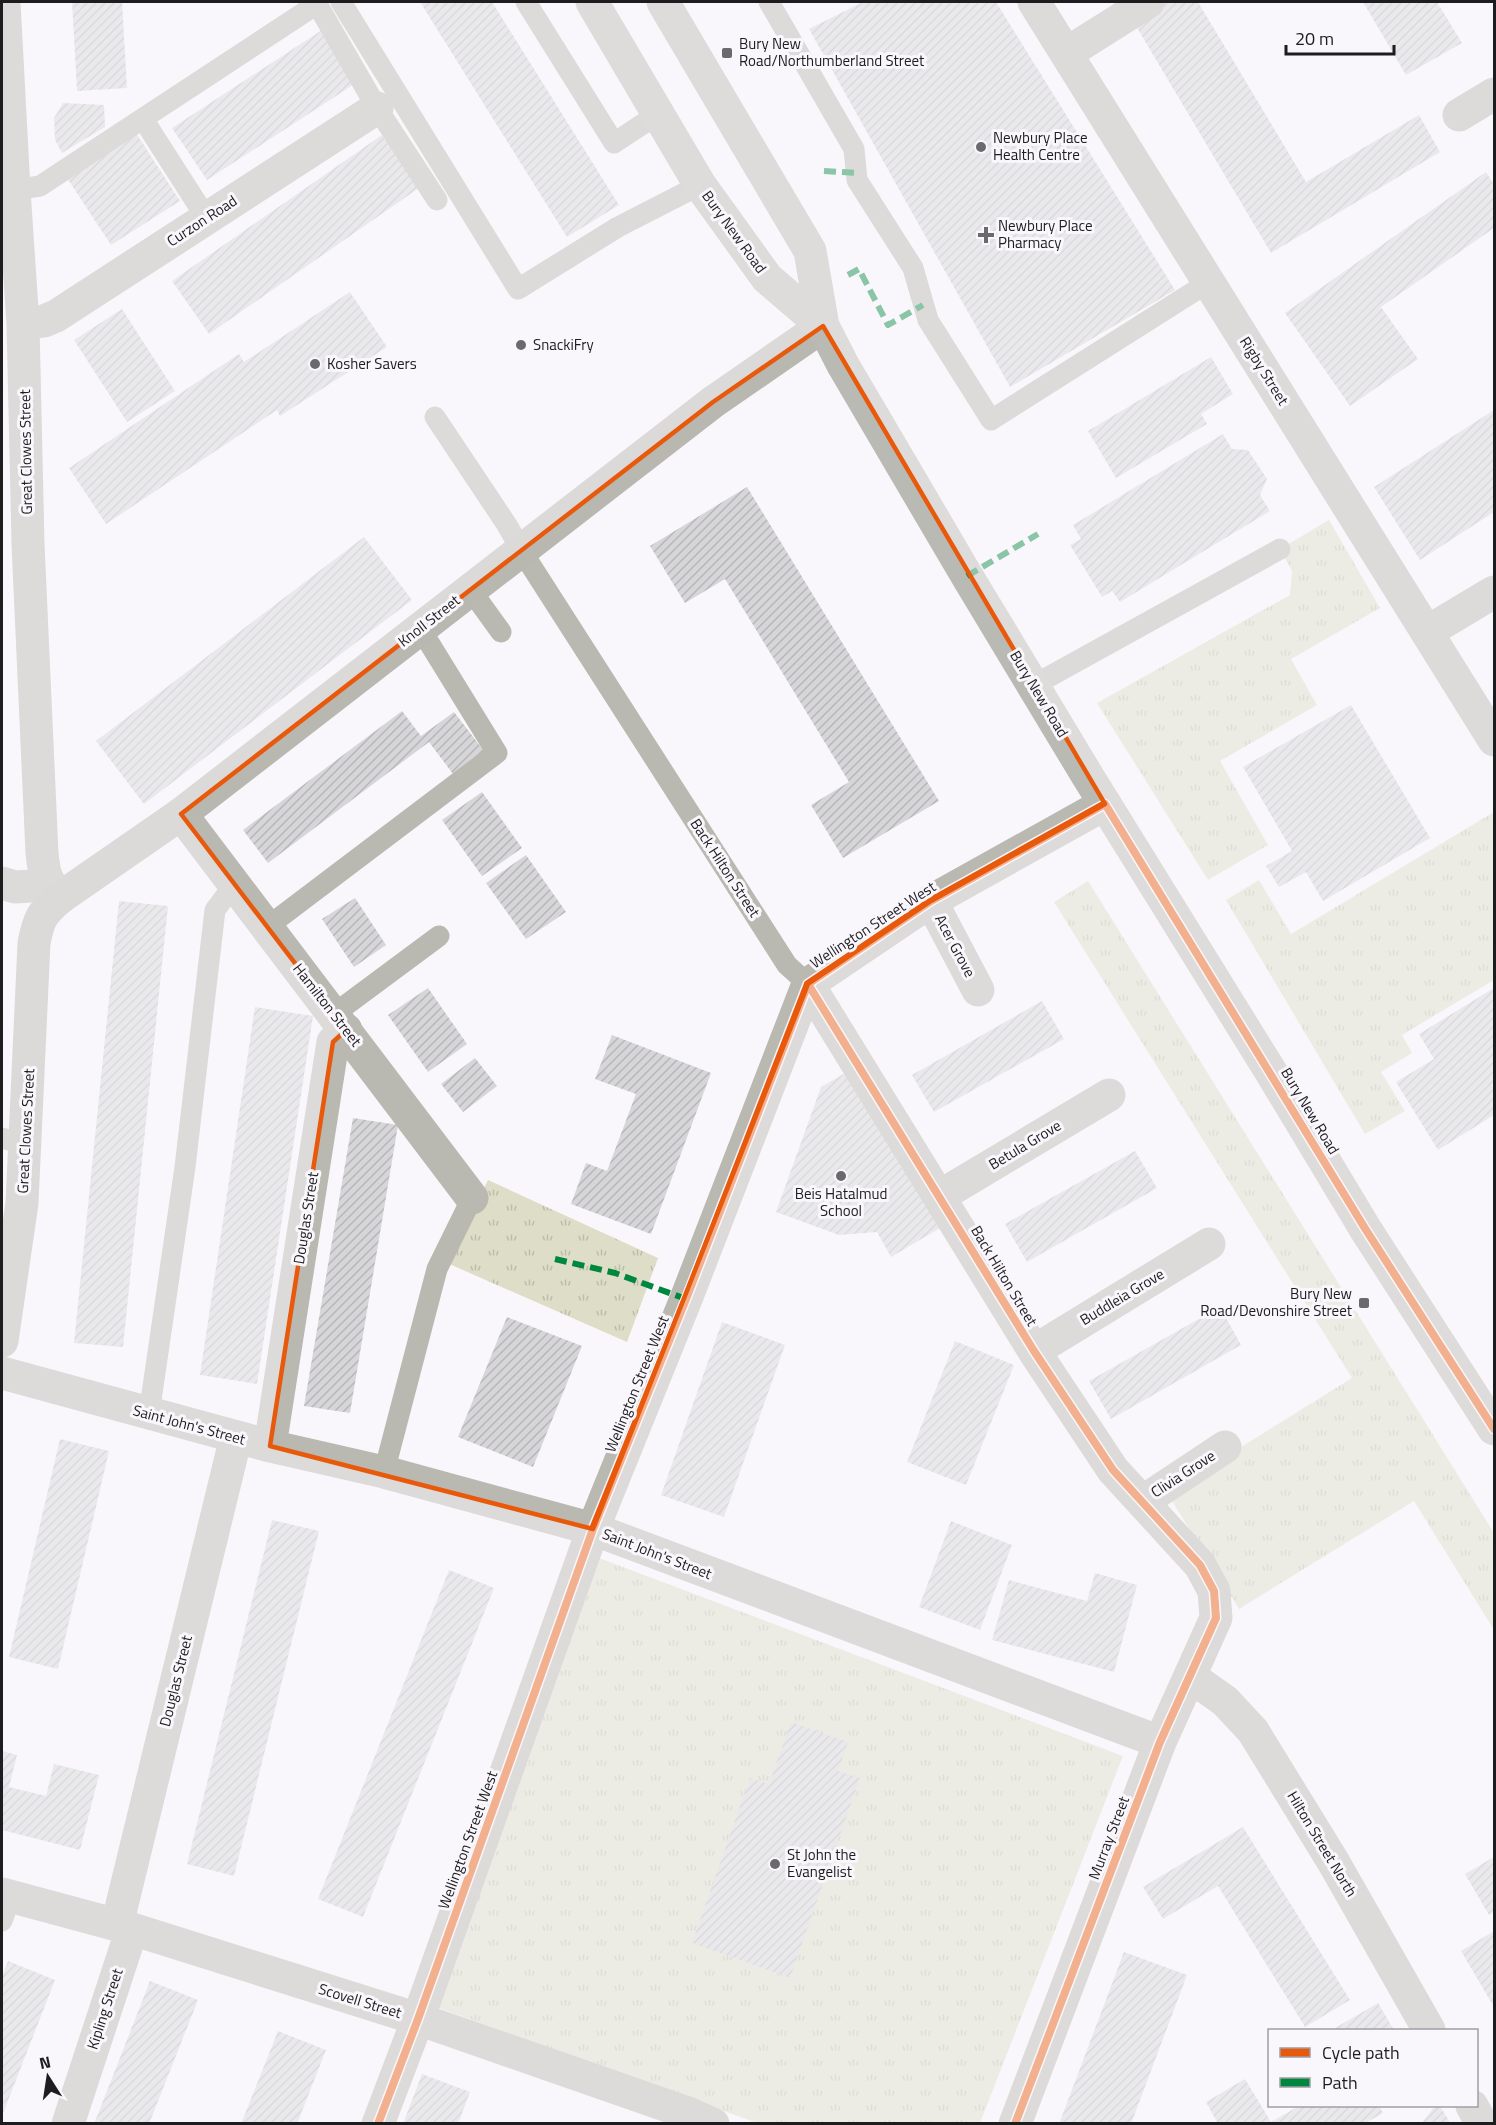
<svg xmlns="http://www.w3.org/2000/svg" width="1496" height="2125" font-family="'Titillium Web',sans-serif">
	<style>
		.grass { fill: url(#grass-tufts) }
		.building { fill: url(#building-hatch) }
		.lines { fill: none; stroke-linecap: round; stroke-linejoin: round }
		.service { stroke: #b9b9b1; stroke-width: 21 }
		.minor { stroke: #b9b9b1; stroke-width: 33 }
		.secondary { stroke: #b8b7b0; stroke-width: 33 }
		.trunk { stroke: #babab4; stroke-width: 33 }
		.quiet { stroke: #00873e; stroke-width: 6; stroke-dasharray: 12 6; stroke-linecap: butt }
		.cycleway-casing { stroke: #f9f6fc; stroke-width: 11 }
		.cycleway { stroke: #e8590c; stroke-width: 8 }
		.marked { fill: none; stroke: #e8590c; stroke-width: 4.5; stroke-linejoin: round }
		.poi-dot { fill: #6a696b; stroke: #f9f6fc; stroke-width: 2 }
		.labels { text-anchor: middle; stroke-width: 6; stroke-linejoin: round; paint-order: stroke }
		.poi-label { font-size: 15px; fill: #1d1c1e; stroke: #f9f6fc; text-anchor: start }
		.street-label { font-size: 15px; fill: #1d1c1e; stroke: #f9f6fc }
	</style>
	<defs>
		<pattern id="grass-tufts" width="24" height="20" patternUnits="userSpaceOnUse" patternTransform="scale(1.5)"><rect width="24" height="20" fill="#deddc7"/><path d="M3 7l-1-3M5 7V3M7 7l1-3M15 17l-1-3M17 17v-4M19 17l1-3" fill="none" stroke="#bebdaa"/></pattern>
		<pattern id="building-hatch" width="6" height="6" patternUnits="userSpaceOnUse" patternTransform="scale(1.5)"><rect width="6" height="6" fill="#d6d5d8"/><path d="M-1 1l2-2M0 6l6-6M5 7l2-2" fill="none" stroke="#b7b6b9"/></pattern>
	</defs>
	<rect width="100%" height="100%" fill="#f9f7fb"/>
	<path class="grass" d="M 1329,520 L 1380,608 L 1291,659 L 1317,705 L 1220,761 L 1268,845 L 1208,880 L 1097,703 L 1290,595 L 1292,571 L 1280,549 Z
		M 1494,812 L 1494,980 L 1402,1035 L 1412,1053 L 1381,1072 L 1405,1111 L 1365,1134 L 1226,900 L 1259,880 L 1291,934 Z
		M 1088,881 L 1494,1533 L 1494,1630 L 1414,1501 L 1239,1609 L 1167,1493 L 1352,1378 L 1054,902 Z
		M 488,1180 L 658,1258 L 627,1342 L 447,1263 Z
		M 599,1558 L 1123,1756 L 980,2123 L 757,2123 L 436,2007 Z"/>
	<path class="building" d="M 72,2 L 122,2 L 127,88 L 77,91 Z
		M 420,2 L 492,2 L 619,205 L 567,237 Z
		M 863,2 L 996,2 L 1175,290 L 1010,387 L 809,29 Z
		M 1165,2 L 1198,2 L 1306,182 L 1419,115 L 1440,152 L 1271,253 L 1133,21 Z
		M 1363,2 L 1437,2 L 1462,43 L 1406,75 Z
		M 322,30 L 356,83 L 207,180 L 172,128 Z
		M 63,103 L 104,105 L 105,127 L 62,153 L 55,140 L 54,118 Z
		M 136,133 L 180,201 L 111,245 L 67,178 Z
		M 382,135 L 419,188 L 209,334 L 172,281 Z
		M 1486,172 L 1494,184 L 1494,228 L 1381,307 L 1418,359 L 1350,406 L 1285,313 Z
		M 350,292 L 387,347 L 280,416 L 277,410 L 106,524 L 69,468 L 239,354 L 244,362 Z
		M 122,309 L 175,391 L 127,422 L 74,340 Z
		M 1211,357 L 1233,394 L 1201,414 L 1207,424 L 1116,478 L 1088,431 Z
		M 1494,410 L 1494,512 L 1420,560 L 1374,487 Z
		M 1223,434 L 1232,449 L 1248,450 L 1267,479 L 1260,495 L 1270,511 L 1120,602 L 1112,591 L 1102,597 L 1070,545 L 1081,539 L 1073,525 Z
		M 747,487 L 939,801 L 843,858 L 811,805 L 849,782 L 725,579 L 685,603 L 650,546 Z
		M 364,537 L 412,600 L 144,804 L 96,741 Z
		M 1351,705 L 1430,838 L 1323,901 L 1306,872 L 1279,887 L 1266,866 L 1292,851 L 1243,767 Z
		M 402,711 L 421,736 L 454,712 L 484,751 L 453,774 L 429,742 L 268,863 L 243,830 Z
		M 482,792 L 522,848 L 482,876 L 442,820 Z
		M 526,855 L 566,912 L 526,939 L 486,883 Z
		M 355,898 L 386,945 L 354,967 L 322,919 Z
		M 119,901 L 168,906 L 123,1347 L 74,1343 Z
		M 428,988 L 467,1044 L 428,1072 L 388,1015 Z
		M 1494,988 L 1494,1084 L 1492,1085 L 1494,1090 L 1494,1115 L 1438,1150 L 1396,1082 L 1434,1059 L 1419,1034 Z
		M 1042,1001 L 1064,1039 L 934,1112 L 912,1075 Z
		M 255,1007 L 313,1016 L 257,1384 L 200,1375 Z
		M 612,1035 L 711,1073 L 651,1234 L 571,1204 L 586,1163 L 607,1171 L 636,1094 L 595,1079 Z
		M 475,1058 L 497,1086 L 463,1112 L 441,1084 Z
		M 847,1072 L 940,1228 L 891,1257 L 877,1232 L 839,1235 L 776,1212 L 821,1087 Z
		M 353,1118 L 398,1125 L 350,1413 L 304,1406 Z
		M 1135,1151 L 1157,1188 L 1027,1262 L 1005,1224 Z
		M 1220,1307 L 1241,1345 L 1111,1419 L 1089,1381 Z
		M 507,1317 L 582,1346 L 533,1467 L 458,1437 Z
		M 722,1322 L 785,1345 L 724,1517 L 661,1495 Z
		M 955,1341 L 1014,1365 L 966,1485 L 907,1462 Z
		M 60,1439 L 109,1451 L 58,1669 L 9,1657 Z
		M 272,1520 L 319,1531 L 234,1876 L 187,1864 Z
		M 951,1521 L 1012,1545 L 980,1630 L 919,1607 Z
		M 449,1570 L 494,1588 L 363,1917 L 318,1899 Z
		M 1095,1573 L 1137,1585 L 1114,1672 L 992,1640 L 1009,1580 L 1087,1601 Z
		M 791,1722 L 848,1742 L 838,1771 L 860,1778 L 790,1978 L 692,1943 L 750,1778 L 769,1784 Z
		M 2,1751 L 17,1755 L 9,1787 L 46,1796 L 54,1764 L 99,1775 L 80,1850 L 2,1830 Z
		M 1243,1827 L 1350,2000 L 1305,2027 L 1218,1886 L 1163,1919 L 1143,1887 Z
		M 1494,1857 L 1494,1912 L 1489,1915 L 1465,1874 Z
		M 1494,1931 L 1494,2007 L 1461,1951 Z
		M 1124,1952 L 1187,1975 L 1131,2124 L 1059,2124 Z
		M 8,1961 L 55,1980 L 2,2116 L 2,1976 Z
		M 150,1981 L 198,2000 L 149,2124 L 94,2124 Z
		M 1378,2003 L 1394,2030 L 1337,2030 L 1335,2028 Z
		M 278,2031 L 326,2050 L 297,2124 L 241,2124 Z
		M 422,2074 L 470,2092 L 458,2124 L 403,2124 Z
		M 1245,2079 L 1271,2122 L 1299,2106 L 1379,2106 L 1383,2113 L 1364,2124 L 1218,2124 L 1206,2102 Z
		M 1435,2106 L 1440,2106 L 1451,2124 L 1421,2124 Z"/>
	<g class="lines">
		<path class="service" d="M 341,2 L 518,289 L 618,227 L 700,185
			M 526,2 L 614,143 L 658,114
			M 769,2 L 854,149 L 857,180 L 913,268 L 928,320 L 991,420 L 1209,282
			M 143,119 L 207,219
			M 14,190 L 40,186 L 317,4 L 377,108 L 437,200
			M 435,417 L 507,525 L 521,550 L 787,965 L 808,984
			M 470,589 L 501,632
			M 1034,685 L 1280,549
			M 267,927 L 497,753 L 420,628
			M 334,1014 L 439,936
			M 2,1138 L 25,1145
			M 149,1414 L 185,1167 L 215,910 L 234,885
			M 384,1472 L 437,1269 L 472,1198
			M 2,1921 L 11,1896"/>
		<path class="minor" d="M 4,2 L 14,190 L 23,324 L 28,544 L 42,853 C 44,874 46,882 61,897
			M 1034,2 L 1494,740
			M 1067,53 L 1148,2
			M 1459,115 L 1494,94
			M 23,324 L 44,321 L 56,316 L 377,108
			M 1427,632 L 1494,592
			M 181,814 L 472,1198
			M 2,883 L 15,887 L 50,885
			M 931,901 L 978,990
			M 808,984 L 1034,1351 L 1113,1470 L 1200,1565 L 1214,1591 L 1216,1618 L 1160,1742 L 1015,2124
			M 940,1196 L 1109,1095
			M 1034,1351 L 1209,1244
			M 2,1373 L 270,1446 L 384,1472 L 593,1529 L 1160,1742
			M 270,1446 L 333,1042 L 346,1030
			M 1142,1502 L 1225,1447
			M 1191,1677 L 1225,1701 L 1253,1731 L 1334,1863 L 1429,2030
			M 2,1894 L 132,1929 L 418,2019 L 688,2113 L 713,2124
			M 117,1925 L 236,1437
			M 1472,2106 L 1482,2124
			M 68,2124 L 132,1929
			M 378,2124 L 418,2019 L 593,1529 L 686,1299 L 808,984 L 931,901 L 1105,804"/>
		<path class="secondary" d="M 2,1341 L 22,1203 L 34,943 C 39,918 41,914 61,897 L 181,814 L 713,402 L 823,326"/>
		<path class="trunk" d="M 592,2 L 700,185 L 767,278 L 823,326 L 843,365 L 967,576 L 1087,775 L 1271,1072 L 1366,1230 L 1494,1429
			M 663,2 L 810,251 L 823,326"/>
		<path class="quiet" d="M 824,171 L 857,173
			M 848,275 L 859,269 L 888,325 L 923,305
			M 967,576 L 1038,534
			M 555,1259 L 615,1273 L 686,1299"/>
		<g class="cycleway-casing">
			<path id="cycleway" d="M 808,984 L 1034,1351 L 1113,1470 L 1200,1565 L 1214,1591 L 1216,1618 L 1160,1742 L 1015,2124
				M 378,2124 L 418,2019 L 593,1529 L 686,1299 L 808,984 L 931,901 L 1105,804 L 1366,1230 L 1494,1429"/>
		</g>
		<use href="#cycleway" class="cycleway"/>
	</g>
	<path d="M0 0H1496V2125H0ZM 823,326 L 1105,804 L 931,901 L 808,984 L 593,1529 L 270,1446 L 333,1042 L 346,1030 L 181,814 L 713,402 Z" fill="#f9f7fb" fill-opacity=".55" fill-rule="evenodd"/>
	<path class="marked" d="M 823,326 L 1105,804 L 931,901 L 808,984 L 593,1529 L 270,1446 L 333,1042 L 346,1030 L 181,814 L 713,402 Z"/>
	<g class="poi-dot">
		<rect x="721" y="47" width="12" height="12" rx="3"/>
		<circle cx="981" cy="147" r="6"/>
		<path d="M983 226h6v6h6v6h-6v6h-6v-6h-6v-6h6z"/>
		<circle cx="521" cy="345" r="6"/>
		<circle cx="315" cy="364" r="6"/>
		<circle cx="841" cy="1176" r="6"/>
		<rect x="1358" y="1297" width="12" height="12" rx="3"/>
		<circle cx="775" cy="1864" r="6"/>
	</g>
	<g class="labels">
		<g class="poi-label">
			<text x="739" y="49">Bury New<tspan x="739" dy="17">Road/Northumberland Street</tspan></text>
			<text x="993" y="143">Newbury Place<tspan x="993" dy="17">Health Centre</tspan></text>
			<text x="998" y="231">Newbury Place<tspan x="998" dy="17">Pharmacy</tspan></text>
			<text x="533" y="350">SnackiFry</text>
			<text x="327" y="369">Kosher Savers</text>
			<text x="841" y="1199" text-anchor="middle">Beis Hatalmud<tspan x="841" dy="17">School</tspan></text>
			<text x="1352" y="1299" text-anchor="end">Bury New<tspan x="1352" dy="17">Road/Devonshire Street</tspan></text>
			<text x="787" y="1860">St John the<tspan x="787" dy="17">Evangelist</tspan></text>
		</g>
		<g class="street-label">
			<text transform="translate(202 221) rotate(-33)" y="5">Curzon Road</text>
			<text transform="translate(734 232) rotate(54)" y="5">Bury New Road</text>
			<text transform="translate(1264 371) rotate(58)" y="5">Rigby Street</text>
			<text transform="translate(26 452) rotate(-91)" y="5">Great Clowes Street</text>
			<text transform="translate(429 621) rotate(-38)" y="5">Knoll Street</text>
			<text transform="translate(1039 694) rotate(59)" y="5">Bury New Road</text>
			<text transform="translate(725 868) rotate(57)" y="5">Back Hilton Street</text>
			<text transform="translate(873 925) rotate(-33)" y="5">Wellington Street West</text>
			<text transform="translate(955 946) rotate(62)" y="5">Acer Grove</text>
			<text transform="translate(327 1005) rotate(52)" y="5">Hamilton Street</text>
			<text transform="translate(1310 1111) rotate(59)" y="5">Bury New Road</text>
			<text transform="translate(26 1131) rotate(-87)" y="5">Great Clowes Street</text>
			<text transform="translate(1025 1145) rotate(-31)" y="5">Betula Grove</text>
			<text transform="translate(306 1218) rotate(-81)" y="5">Douglas Street</text>
			<text transform="translate(1004 1276) rotate(59)" y="5">Back Hilton Street</text>
			<text transform="translate(1122 1297) rotate(-31)" y="5">Buddleia Grove</text>
			<text transform="translate(637 1384) rotate(-68)" y="5">Wellington Street West</text>
			<text transform="translate(189 1425) rotate(15)" y="5">Saint John's Street</text>
			<text transform="translate(1183 1474) rotate(-33)" y="5">Clivia Grove</text>
			<text transform="translate(657 1554) rotate(21)" y="5">Saint John's Street</text>
			<text transform="translate(176 1681) rotate(-76)" y="5">Douglas Street</text>
			<text transform="translate(1109 1838) rotate(-69)" y="5">Murray Street</text>
			<text transform="translate(468 1840) rotate(-70)" y="5">Wellington Street West</text>
			<text transform="translate(1322 1844) rotate(59)" y="5">Hilton Street North</text>
			<text transform="translate(360 2001) rotate(17)" y="5">Scovell Street</text>
			<text transform="translate(105 2009) rotate(-72)" y="5">Kipling Street</text>
		</g>
	</g>
	<rect width="1496" height="2125" fill="none" stroke="#1d1c1e" stroke-width="6"/>
	<rect x="1268" y="2029" width="210" height="78" fill="#f9f6fc" stroke="#a19fa3" stroke-width="1.5"/>
	<rect x="1280" y="2048" width="30" height="9" fill="#e8590c" stroke="#a19fa3" stroke-width="1.5"/>
	<text x="1322" y="2059" font-size="18" fill="#1d1c1e">Cycle path</text>
	<rect x="1280" y="2078" width="30" height="9" fill="#00873e" stroke="#a19fa3" stroke-width="1.5"/>
	<text x="1322" y="2089" font-size="18" fill="#1d1c1e">Path</text>
	<g transform="translate(48 2077) rotate(348)" stroke="#f9f6fc" stroke-width="4.5" paint-order="stroke">
	<path d="M0-4.5L10 22L0 15L-10 22Z" fill="#1d1c1e"/>
	<text y="-9" font-size="16" font-weight="bold" text-anchor="middle" fill="#1d1c1e">N</text>
	</g>
	<path d="M1286 45v9h108v-9" fill="none" stroke="#1d1c1e" stroke-width="3"/>
	<text x="1295" y="45" font-size="18" fill="#1d1c1e" stroke="#f9f6fc" stroke-width="4.5" paint-order="stroke">20 m</text>
</svg>
